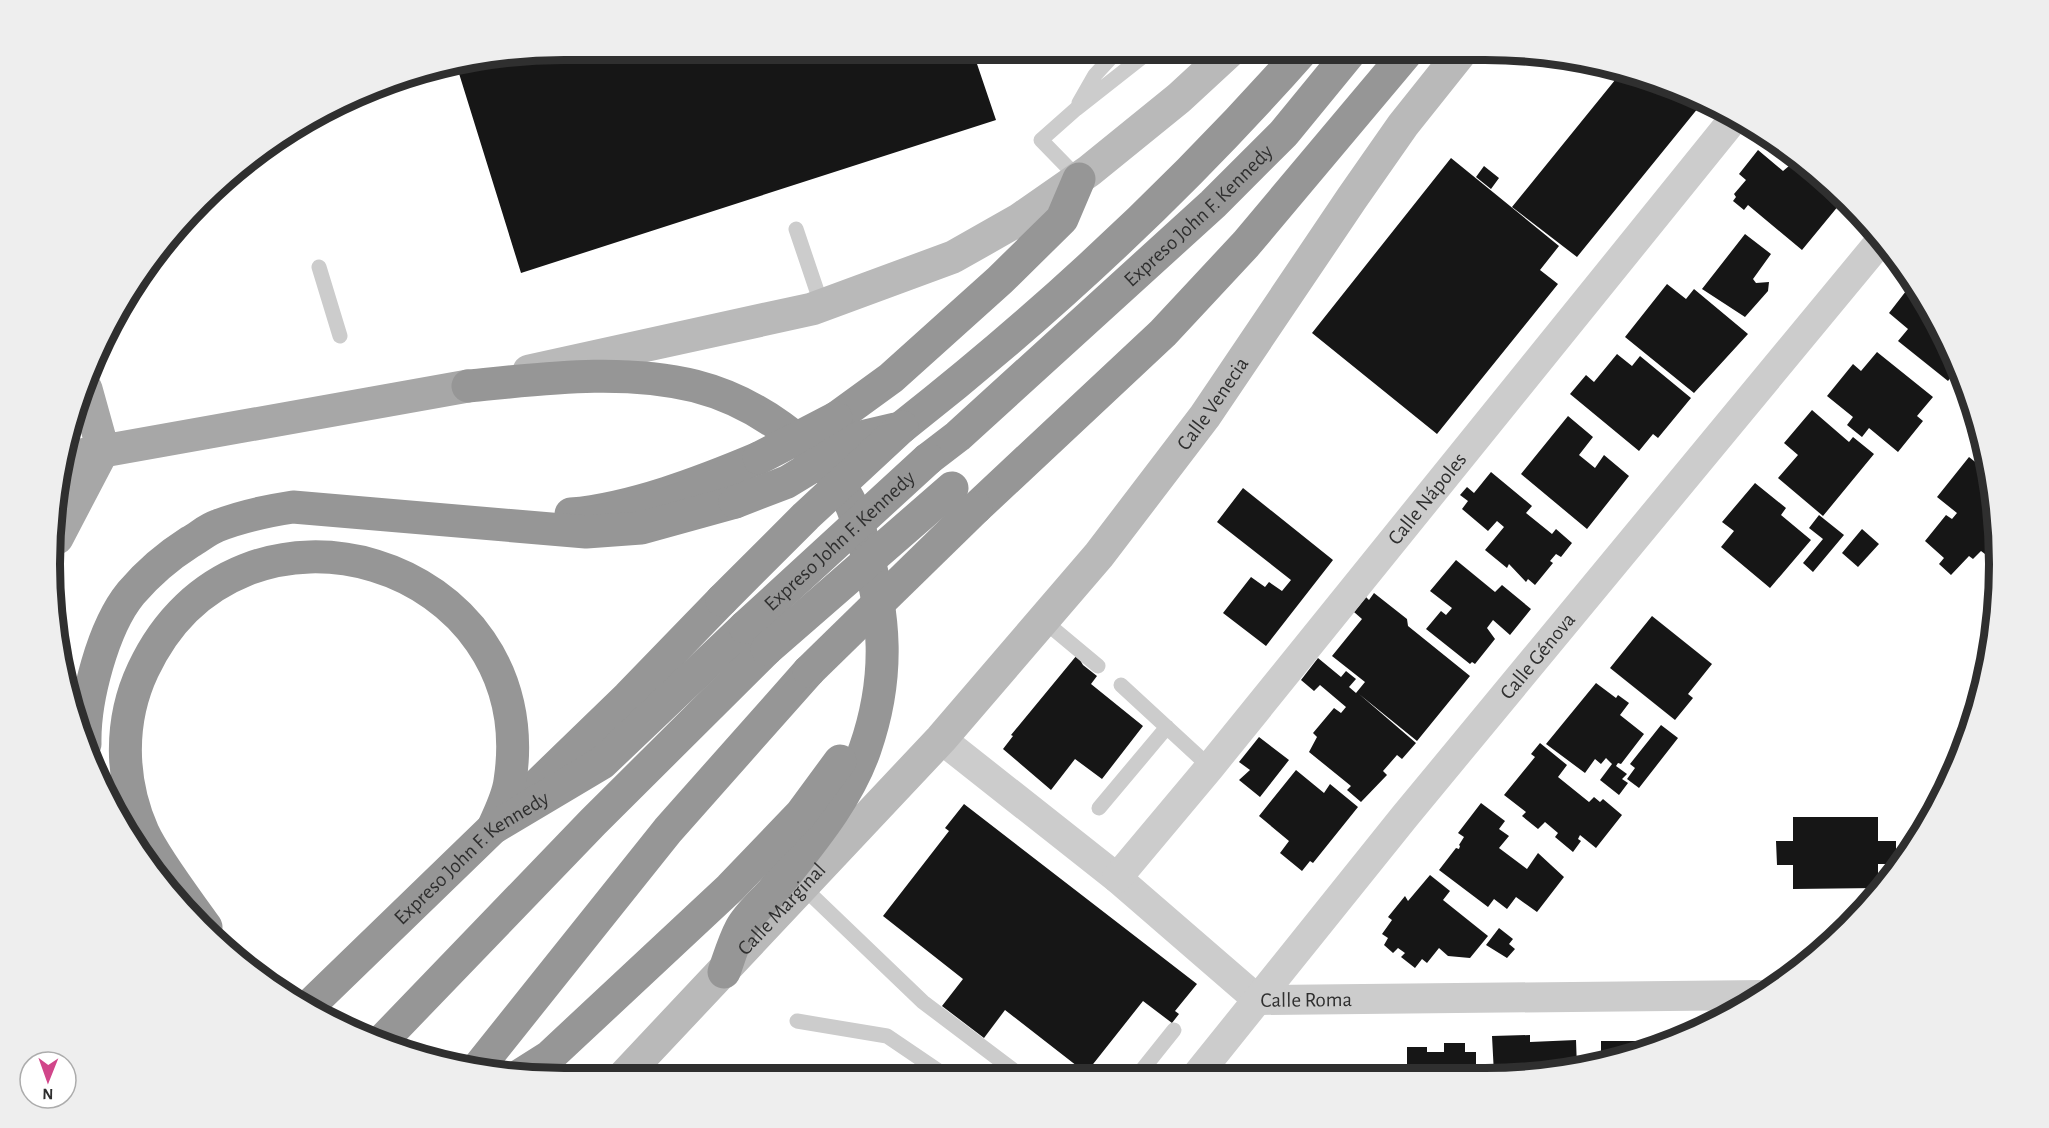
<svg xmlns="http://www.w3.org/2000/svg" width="2049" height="1128" font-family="'Alegreya Sans',sans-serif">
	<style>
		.building { fill: #161616 }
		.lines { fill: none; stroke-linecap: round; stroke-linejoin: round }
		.lane { stroke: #ccc; stroke-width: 15 }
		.street { stroke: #ccc; stroke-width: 30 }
		.secondary { stroke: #b9b9b9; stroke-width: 33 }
		.primary { stroke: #a7a7a7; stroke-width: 33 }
		.highway { stroke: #969696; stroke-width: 33 }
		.highway-bridge { stroke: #969696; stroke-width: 33 }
		.labels { text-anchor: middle; stroke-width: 6; stroke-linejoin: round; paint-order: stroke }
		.street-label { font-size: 21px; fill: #2f2f2f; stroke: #fff }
		.rim { fill: none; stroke: #2f2f2f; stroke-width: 8 }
	</style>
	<rect width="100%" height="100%" fill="#fff"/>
	<path class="building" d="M 564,50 L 995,50 L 975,58 L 996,120 L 521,273 L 457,67 Z
		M 1624,69 L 1703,102 L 1577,257 L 1512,207 Z
		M 1758,150 L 1783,171 L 1795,161 L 1812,183 L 1819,174 L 1844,199 L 1802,250 L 1748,205 L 1744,210 L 1733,201 L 1736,197 L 1734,194 L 1746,180 L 1739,174 Z
		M 1451,158 L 1559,246 L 1540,270 L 1558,284 L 1437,434 L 1312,333 Z
		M 1484,166 L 1499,178 L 1491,189 L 1476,177 Z
		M 1745,234 L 1771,254 L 1753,279 L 1756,283 L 1769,282 L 1768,291 L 1745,317 L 1702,289 Z
		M 1913,282 L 1946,336 L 1958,368 L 1948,381 L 1898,341 L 1908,329 L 1889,313 Z
		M 1667,284 L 1686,299 L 1694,289 L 1748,334 L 1694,393 L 1625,337 Z
		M 1877,352 L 1933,397 L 1917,416 L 1923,421 L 1898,452 L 1869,428 L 1862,437 L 1847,425 L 1853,417 L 1827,396 L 1853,364 L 1861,371 Z
		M 1617,354 L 1632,366 L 1640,356 L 1691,398 L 1658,438 L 1653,434 L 1639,451 L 1570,394 L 1586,375 L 1594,382 Z
		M 1812,410 L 1849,442 L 1853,437 L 1874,454 L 1823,516 L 1778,478 L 1798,455 L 1784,443 Z
		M 1568,416 L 1593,437 L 1579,455 L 1595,468 L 1604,455 L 1629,476 L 1587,529 L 1521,474 Z
		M 1969,457 L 1989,473 L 1998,542 L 1985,554 L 1981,551 L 1973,559 L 1969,556 L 1951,575 L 1939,564 L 1944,558 L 1925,541 L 1946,515 L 1952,519 L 1957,513 L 1937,497 Z
		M 1491,472 L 1532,506 L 1526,513 L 1552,534 L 1556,529 L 1572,543 L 1561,557 L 1556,554 L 1550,561 L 1553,563 L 1535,585 L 1528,579 L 1526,582 L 1509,564 L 1507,568 L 1485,550 L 1504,527 L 1497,521 L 1488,531 L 1462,509 L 1468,501 L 1460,495 L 1467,487 L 1474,493 Z
		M 1755,483 L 1786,508 L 1781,515 L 1811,540 L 1770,588 L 1721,547 L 1734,531 L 1722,522 Z
		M 1243,488 L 1333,560 L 1266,646 L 1223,613 L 1251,577 L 1265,587 L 1269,582 L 1282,591 L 1291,580 L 1217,522 Z
		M 1819,515 L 1844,535 L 1813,572 L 1803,563 L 1823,539 L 1809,528 Z
		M 1862,529 L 1879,544 L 1858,567 L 1842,553 Z
		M 1456,560 L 1495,592 L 1502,585 L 1531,609 L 1510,635 L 1493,620 L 1487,628 L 1495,639 L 1475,664 L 1472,662 L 1470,664 L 1426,629 L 1441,611 L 1446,615 L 1452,608 L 1430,591 Z
		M 1374,593 L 1407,619 L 1408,626 L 1470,676 L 1417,741 L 1359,694 L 1416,743 L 1402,759 L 1397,755 L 1383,771 L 1387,775 L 1361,802 L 1347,790 L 1351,786 L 1309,752 L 1317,737 L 1313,733 L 1334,708 L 1341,713 L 1346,707 L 1320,685 L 1314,691 L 1301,680 L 1318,658 L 1341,677 L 1346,671 L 1356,679 L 1349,687 L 1356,693 L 1365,682 L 1332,656 L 1362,619 L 1354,612 L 1366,597 L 1369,600 Z
		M 1652,616 L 1712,664 L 1688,694 L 1693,698 L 1675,720 L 1610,668 Z
		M 1077,655 L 1083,665 L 1097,676 L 1091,684 L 1143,726 L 1102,779 L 1075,759 L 1051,790 L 1003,749 L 1013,736 L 1011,735 Z
		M 1596,683 L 1616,698 L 1618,695 L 1629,703 L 1620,715 L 1644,734 L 1621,764 L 1618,763 L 1616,766 L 1627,774 L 1622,779 L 1628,783 L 1619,795 L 1600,780 L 1612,764 L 1606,758 L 1601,764 L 1595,759 L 1585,773 L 1546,744 Z
		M 1661,725 L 1678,738 L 1639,788 L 1627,779 L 1635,768 L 1630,764 Z
		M 1259,737 L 1289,760 L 1260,797 L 1239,780 L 1250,770 L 1239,762 Z
		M 1540,743 L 1567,765 L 1558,777 L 1589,802 L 1594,797 L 1600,802 L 1603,799 L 1622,815 L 1596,848 L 1580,835 L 1578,839 L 1581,841 L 1573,852 L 1555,837 L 1558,833 L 1545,822 L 1538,829 L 1522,816 L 1526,812 L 1504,795 L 1535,757 L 1531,754 Z
		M 1296,770 L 1324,793 L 1330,784 L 1358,807 L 1313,863 L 1310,861 L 1302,871 L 1280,853 L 1289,841 L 1259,816 Z
		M 1481,803 L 1505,821 L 1499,829 L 1509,836 L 1499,848 L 1527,869 L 1538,853 L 1564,877 L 1537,912 L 1516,897 L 1507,909 L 1494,899 L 1488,907 L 1439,870 L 1456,848 L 1459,849 L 1460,846 L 1459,845 L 1464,837 L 1458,833 Z
		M 964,804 L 1197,984 L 1175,1011 L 1179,1014 L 1172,1023 L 1143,1001 L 1086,1073 L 1005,1010 L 984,1038 L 942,1006 L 963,979 L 883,916 L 949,831 L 945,828 Z
		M 1793,817 L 1878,817 L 1878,841 L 1896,841 L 1896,864 L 1878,864 L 1878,888 L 1793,889 L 1793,865 L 1777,865 L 1776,841 L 1793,841 Z
		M 1430,875 L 1450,891 L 1443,900 L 1488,936 L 1470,958 L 1448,956 L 1439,948 L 1427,963 L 1422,959 L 1415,968 L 1401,957 L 1405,953 L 1398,948 L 1393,953 L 1384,945 L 1388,938 L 1382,934 L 1392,920 L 1388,917 L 1405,896 L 1408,901 Z
		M 1499,928 L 1513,939 L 1509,944 L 1515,949 L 1507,958 L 1486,945 Z
		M 1530,1035 L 1530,1042 L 1576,1040 L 1577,1068 L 1552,1074 L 1494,1074 L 1492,1036 Z
		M 1601,1041 L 1650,1041 L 1650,1051 L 1601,1063 Z
		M 1444,1043 L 1465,1043 L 1465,1052 L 1476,1052 L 1476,1071 L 1479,1074 L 1407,1075 L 1407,1047 L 1427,1047 L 1427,1052 L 1444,1052 Z
		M 714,1067 L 913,1071 L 913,1076 L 714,1077 Z"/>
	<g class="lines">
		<path class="lane" d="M 1079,103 L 1095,75 L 1118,50
			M 1079,179 L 1041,140 L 1076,109 L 1151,50
			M 796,229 L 822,306
			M 319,267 L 340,336
			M 1044,621 L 1098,666
			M 1121,685 L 1210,767
			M 1099,808 L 1167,727
			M 803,887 L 923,1002 L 1021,1076
			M 797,1021 L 887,1036 L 946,1076
			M 1138,1075 L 1174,1030"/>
		<g class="street">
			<path id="s1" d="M 941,739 L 1117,878 L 1258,1000 L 1765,995"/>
			<path id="s2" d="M 1117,878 L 1210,767 L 1736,116"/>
			<path id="s3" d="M 1197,1075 L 1405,816 L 1882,239"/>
		</g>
		<g class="secondary">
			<path d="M 529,371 L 812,309 L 953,257 L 1020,219 L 1089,171 L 1179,98 L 1231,50"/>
			<path id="s4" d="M 623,1077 L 941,739 L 1099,555 L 1205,416 L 1352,198 L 1403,125 L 1462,51"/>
		</g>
		<path class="primary" d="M 64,458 L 468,386
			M 57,538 L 103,450 L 86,389"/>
		<g class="highway">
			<path d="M 468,386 C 542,379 621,368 695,386 C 754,401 814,443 846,495 C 855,509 859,528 864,544 C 886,615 890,677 865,749 C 847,802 806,848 772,892 C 762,903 748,915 741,928 C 734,941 729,958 724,972"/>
			<path d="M 836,418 L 891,378 L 1000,280 L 1062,219 L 1079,179"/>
			<path d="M 902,427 C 1046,314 1182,187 1303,50"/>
			<path id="s5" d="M 928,459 L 958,436 L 1213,204 L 1284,133 L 1352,50"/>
			<path d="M 976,508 L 1163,333 L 1246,244 L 1409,50"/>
			<path d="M 571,514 C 631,509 702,482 759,458"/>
			<path d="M 85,744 C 84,700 103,627 131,593 C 148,573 168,556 190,542 C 199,537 208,529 217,526 C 242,516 267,511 293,507 L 586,532 L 641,528 L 735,502"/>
			<path d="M 531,791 L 628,697 L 722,600"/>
			<path d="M 206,927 C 187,900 156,860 143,832 C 120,780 119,721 143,670 C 238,466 544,559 510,781 C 508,797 499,814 493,828"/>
			<path id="s6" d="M 306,1009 L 493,828 L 602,763 L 745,627"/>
			<path d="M 382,1041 L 593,822 L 767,649"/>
			<path d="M 477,1069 L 668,830 L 809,671"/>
			<path d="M 519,1076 L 549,1057 L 730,888 L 801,814 L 840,761"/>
		</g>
		<g class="highway-bridge">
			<path d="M 759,458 L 836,418"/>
			<path d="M 735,502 L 787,482 L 861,437 L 895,429"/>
			<path d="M 722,600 L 806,516 L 902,427"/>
			<path id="s7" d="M 745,627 L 928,459"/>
			<path d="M 767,649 L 952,488"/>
			<path d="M 809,671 L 976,508"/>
		</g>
	</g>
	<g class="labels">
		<g class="street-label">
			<text dy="7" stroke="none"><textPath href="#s5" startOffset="364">Expreso John F. Kennedy</textPath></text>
			<text dy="7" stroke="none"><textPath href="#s4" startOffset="896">Calle Venecia</textPath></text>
			<text dy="7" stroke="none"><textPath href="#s2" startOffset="490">Calle Nápoles</textPath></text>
			<text dy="7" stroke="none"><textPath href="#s7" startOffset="128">Expreso John F. Kennedy</textPath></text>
			<text dy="7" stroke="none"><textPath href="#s3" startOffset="540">Calle Génova</textPath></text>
			<text dy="7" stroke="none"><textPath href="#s6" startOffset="225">Expreso John F. Kennedy</textPath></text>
			<text dy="7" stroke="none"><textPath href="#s4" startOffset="231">Calle Marginal</textPath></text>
			<text dy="7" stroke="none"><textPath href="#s1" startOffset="459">Calle Roma</textPath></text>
		</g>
	</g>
	<path d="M0 0H2049V1128H0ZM564 60H1485A504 504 0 0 1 1989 564V564A504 504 0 0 1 1485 1068H564A504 504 0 0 1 60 564V564A504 504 0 0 1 564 60Z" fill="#eee" fill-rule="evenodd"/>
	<path class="rim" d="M564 60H1485A504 504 0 0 1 1989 564V564A504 504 0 0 1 1485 1068H564A504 504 0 0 1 60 564V564A504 504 0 0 1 564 60Z"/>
	<g transform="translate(48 1080) rotate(181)"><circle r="28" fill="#ffffff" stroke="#acacac" stroke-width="1.5"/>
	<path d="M0-4.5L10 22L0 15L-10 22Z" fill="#d1468a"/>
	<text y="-9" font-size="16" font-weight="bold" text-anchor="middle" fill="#2f2f2f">N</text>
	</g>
</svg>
